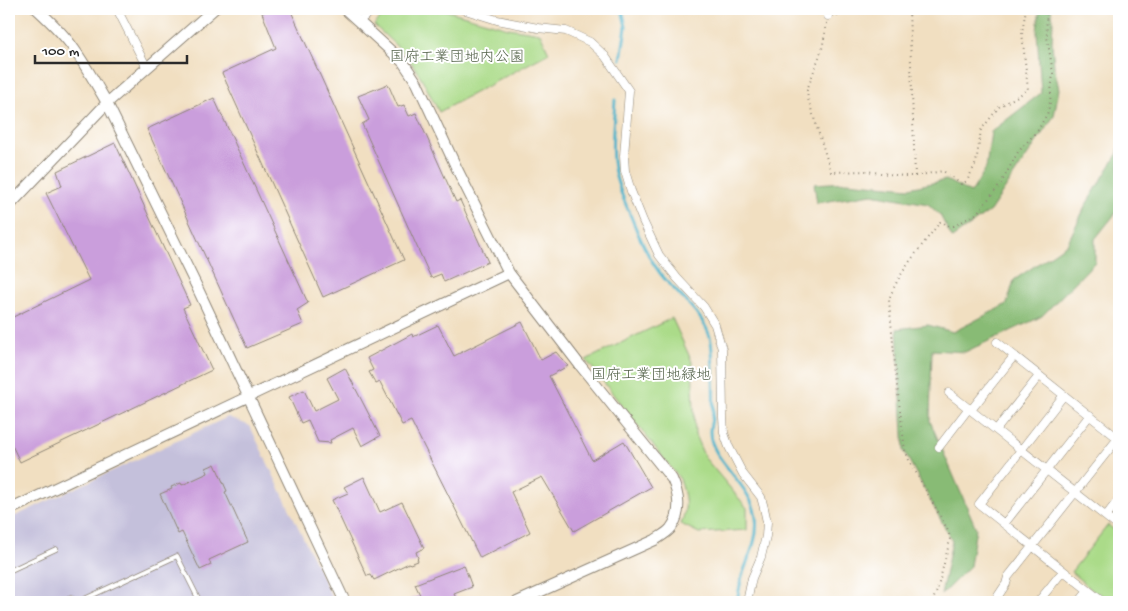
<svg xmlns="http://www.w3.org/2000/svg" width="1128" height="611" font-family="'Gochi Hand','Klee One',sans-serif">
	<style>
		.industrial { fill: #c4c0db }
		.green { fill: #abdb89; stroke: #6b835a }
		.forest { fill: #88bb75; stroke: #5a7350 }
		.lines { fill: none; stroke-linecap: round; stroke-linejoin: round }
		.stream { stroke: #4cb3cb; stroke-width: 3 }
		.building { fill: #ca9edc }
		.service-casing { stroke: #8e8576; stroke-width: 5.5 }
		.minor-casing { stroke: #8e8576; stroke-width: 9 }
		.tertiary-casing { stroke: #8e8576; stroke-width: 12 }
		.path { stroke: #8e8576; stroke-width: 2; stroke-dasharray: 1 4; stroke-linecap: butt }
		.service { stroke: #fff; stroke-width: 4 }
		.minor { stroke: #fff; stroke-width: 8 }
		.tertiary { stroke: #fff; stroke-width: 10 }
		.labels { text-anchor: middle; stroke-width: 4; stroke-linejoin: round; paint-order: stroke }
		.park-label { font-size: 15px; fill: #516047; stroke: #fff }
	</style>
	<rect width="100%" height="100%" fill="#fff"/>
	<filter id="ink" filterUnits="userSpaceOnUse"><feTurbulence type="fractalNoise" baseFrequency=".02" numOctaves="2"/><feDisplacementMap in="SourceGraphic" scale="10" xChannelSelector="R" yChannelSelector="G"/><feConvolveMatrix kernelMatrix="1 2 1 2 8 2 1 2 1" color-interpolation-filters="sRGB"/></filter>
	<filter id="wash" filterUnits="userSpaceOnUse"><feTurbulence type="fractalNoise" baseFrequency=".0096" numOctaves="4" result="noise"/><feDisplacementMap in="SourceGraphic" scale="20" xChannelSelector="R" yChannelSelector="G"/><feGaussianBlur stdDeviation="1.12" result="paint"/><feColorMatrix in="noise" values="0 0 0 0 0 0 0 0 0 0 0 0 0 0 0 0 0 1.4 0 .05"/><feComposite in="paint" operator="in"/></filter>
	<g filter="url(#wash)">
		<rect width="100%" height="100%" fill="#f1dfc1"/>
		<path class="industrial" d="M 228,417 L 250,426 L 334,602 L 9,602 L 9,519 Z"/>
		<path class="green" d="M 395,9 L 441,9 L 508,28 L 540,33 L 549,53 L 439,112 L 422,79 L 407,56 L 374,25 L 388,10 Z
			M 672,318 L 692,362 L 695,435 L 705,458 L 747,508 L 747,530 L 699,533 L 681,524 C 688,505 686,498 680,479 L 586,360 Z
			M 1108,525 L 1119,534 L 1119,601 L 1118,602 L 1106,602 L 1071,572 Z"/>
		<path class="forest" d="M 1040,9 L 1051,9 L 1053,20 L 1052,43 L 1054,66 L 1059,89 L 1054,116 L 990,211 L 952,238 L 940,215 L 928,204 L 872,194 L 817,203 L 814,184 L 847,182 L 909,188 L 946,180 L 971,193 L 986,168 L 991,132 L 1041,93 L 1037,31 Z
			M 1119,146 L 1119,209 L 1095,239 L 1095,262 L 1042,316 L 1032,321 L 965,352 L 932,350 L 930,421 L 976,528 L 970,566 L 941,595 L 952,541 L 904,451 L 897,329 L 928,325 L 953,332 L 1007,304 L 1014,280 L 1067,244 L 1087,203 L 1118,153 Z"/>
		<g class="lines">
			<path class="stream" d="M 621,59 L 626,27 L 622,9
				M 615,100 C 614,120 611,142 613,161 C 615,181 624,200 632,219 C 639,237 647,256 660,273 C 675,293 699,309 709,334 C 713,344 712,357 713,368 C 713,383 714,398 713,413 C 712,420 710,426 710,432 C 710,460 753,486 756,518 C 759,538 748,558 742,576 C 740,585 738,594 737,602"/>
		</g>
		<g id="blocks">
			<path class="building" d="M 271,9 L 290,9 L 404,260 L 323,297 L 222,73 L 276,48 L 262,13 Z
				M 388,84 L 398,107 L 404,105 L 409,116 L 416,113 L 456,202 L 460,200 L 488,262 L 444,282 L 441,274 L 431,278 L 362,124 L 369,120 L 358,96 Z
				M 214,98 L 308,303 L 297,310 L 303,324 L 247,348 L 147,129 Z
				M 115,143 L 190,305 L 183,308 L 212,370 L 20,462 L 9,439 L 9,319 L 89,280 L 46,193 L 62,186 L 57,171 Z
				M 522,322 L 541,360 L 556,352 L 568,366 L 549,376 L 592,460 L 624,441 L 651,487 L 574,531 L 542,477 L 511,492 L 530,532 L 480,558 L 411,421 L 402,425 L 380,382 L 376,384 L 369,372 L 373,370 L 367,358 L 412,334 L 413,337 L 438,325 L 454,356 Z
				M 345,368 L 380,436 L 362,446 L 353,428 L 330,440 L 331,443 L 318,442 L 308,420 L 301,423 L 289,397 L 304,390 L 314,411 L 338,399 L 327,378 Z
				M 215,464 L 227,491 L 225,492 L 248,542 L 209,560 L 211,565 L 200,570 L 182,532 L 178,534 L 160,494 L 172,489 L 171,487 L 181,483 L 182,485 L 208,473 L 206,468 Z
				M 364,477 L 380,512 L 402,502 L 424,548 L 416,552 L 418,558 L 417,559 L 418,561 L 410,564 L 409,563 L 374,580 L 371,575 L 367,576 L 332,500 L 348,493 L 344,487 Z
				M 464,565 L 472,587 L 454,594 L 458,602 L 404,602 L 420,595 L 415,584 Z"/>
		</g>
	</g>
	<g filter="url(#ink)">
		<use href="#blocks" fill-opacity="0" stroke="#8e8576" stroke-width="1"/>
		<g class="lines">
			<g class="service-casing">
				<path id="service" d="M 9,571 L 56,549
					M 59,602 L 71,597 L 73,602
					M 78,602 L 177,556 L 200,602"/>
			</g>
			<g class="minor-casing">
				<path id="minor" d="M 117,9 L 147,68
					M 462,9 L 497,20 L 538,28 L 566,31 L 590,42 L 605,56 L 629,91 L 624,156 L 625,171 L 631,191 L 643,221 L 659,255 L 677,278 L 704,307 L 715,325 L 722,349 L 723,417 L 724,433 L 729,447 L 743,474 L 761,497 L 764,508 L 767,522 L 766,536 L 761,557 L 752,578 L 747,602
					M 828,16 L 828,9
					M 359,21 L 374,9
					M 997,342 L 1119,439
					M 949,393 L 1119,527
					M 1064,395 L 979,504 L 1103,602
					M 971,410 L 1014,356
					M 996,430 L 1039,376
					M 939,447 L 969,408
					M 1106,516 L 1119,499
					M 1004,524 L 1090,415
					M 994,602 L 1006,584 L 1008,577 L 1119,437
					M 1038,602 L 1063,571
					M 1079,602 L 1088,591"/>
			</g>
			<g class="tertiary-casing">
				<path id="tertiary" d="M 37,9 C 50,21 64,34 74,49 C 86,66 96,84 107,103 L 196,285 L 345,602
					M 345,9 L 403,62 L 417,83 L 458,171 L 509,273 L 579,364 L 672,479 C 679,494 682,513 671,528 C 667,533 661,536 655,540 L 517,602
					M 9,206 L 107,103 L 214,9
					M 9,510 L 509,273"/>
			</g>
			<path class="path" d="M 837,15 L 909,9
				M 827,23 L 822,49 L 807,90 L 808,99 L 831,172 L 866,171 L 903,176 L 915,176 L 909,9 L 914,9
				M 915,176 L 943,171 L 961,184 L 967,181 L 976,163 L 981,130 L 999,107 L 1028,90 L 1022,32 L 1026,9
				M 932,602 L 937,591 L 950,540 L 949,533 L 943,521 L 909,460 L 905,450 L 897,386 L 889,300 C 898,272 923,245 940,222 L 943,222 L 947,226 L 954,226 L 976,214 L 1000,185 L 1018,152 L 1038,130 L 1048,112 L 1050,102 L 1053,73 L 1047,37 L 1046,9"/>
			<use href="#service" class="service"/>
			<use href="#minor" class="minor"/>
			<use href="#tertiary" class="tertiary"/>
		</g>
	</g>
	<g class="labels">
		<g class="park-label">
			<text x="457" y="61">国府工業団地内公園</text>
			<text x="651" y="379">国府工業団地緑地</text>
		</g>
	</g>
	<rect width="1128" height="611" fill="none" stroke="#fff" stroke-width="30"/>
	<path d="M35 55v8h152v-8" fill="none" stroke="#2b2b2b" stroke-width="2.5"/>
	<text x="42" y="55" font-size="15" fill="#2b2b2b" stroke="#ffffff" stroke-width="4" paint-order="stroke">100 m</text>
</svg>
